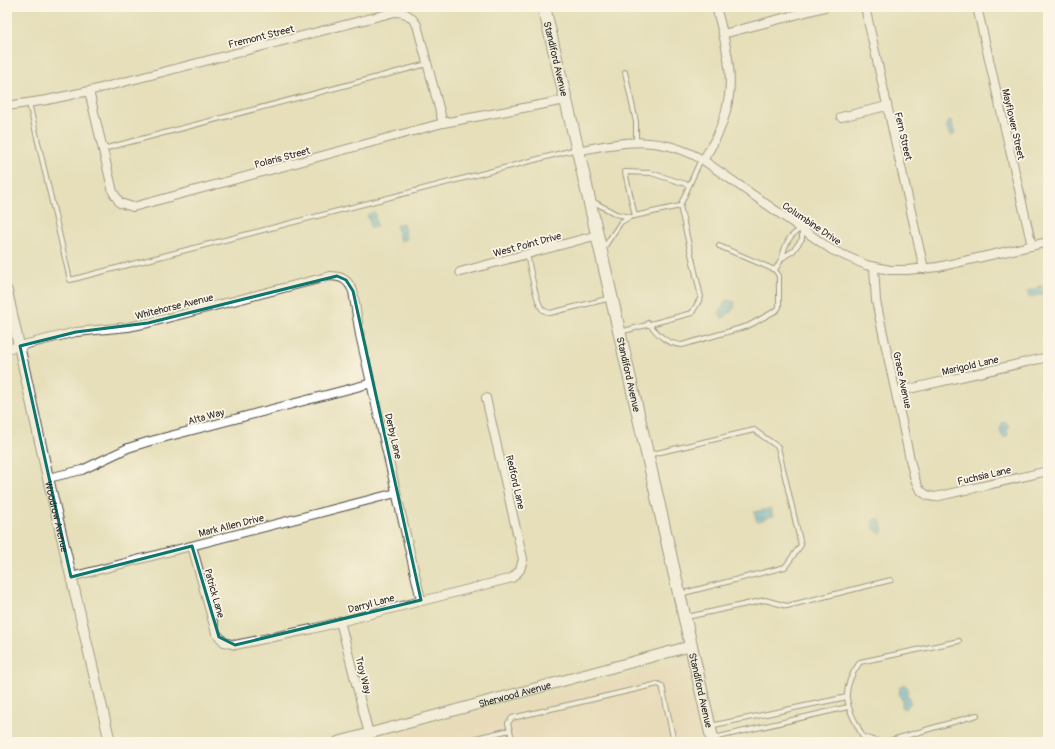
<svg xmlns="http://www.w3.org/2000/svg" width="1055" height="749" font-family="Pangolin,sans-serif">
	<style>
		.built { fill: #ecd7ba }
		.water { fill: url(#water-rules); stroke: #406d80 }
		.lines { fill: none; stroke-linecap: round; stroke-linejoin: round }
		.service-casing { stroke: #474640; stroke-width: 6 }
		.minor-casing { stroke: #474640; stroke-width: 10 }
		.tertiary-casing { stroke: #474640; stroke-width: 12 }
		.secondary-casing { stroke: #474640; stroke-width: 14 }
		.service { stroke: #fff; stroke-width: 4 }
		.minor { stroke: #fff; stroke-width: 8 }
		.tertiary { stroke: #fff; stroke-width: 10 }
		.secondary { stroke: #fff; stroke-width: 12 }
		.marked { fill: none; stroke: #0f766e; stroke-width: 3; stroke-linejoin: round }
		.labels { text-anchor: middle; stroke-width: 3.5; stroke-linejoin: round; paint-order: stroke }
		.street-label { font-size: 10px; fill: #2b2b2b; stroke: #fcf5e5 }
	</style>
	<defs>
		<pattern id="water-rules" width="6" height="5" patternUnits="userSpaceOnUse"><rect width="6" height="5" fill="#56afd4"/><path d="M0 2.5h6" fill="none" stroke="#478fac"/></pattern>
	</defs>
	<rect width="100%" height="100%" fill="#fcf5e5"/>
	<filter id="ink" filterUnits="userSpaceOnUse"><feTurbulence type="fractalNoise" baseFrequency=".025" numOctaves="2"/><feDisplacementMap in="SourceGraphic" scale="8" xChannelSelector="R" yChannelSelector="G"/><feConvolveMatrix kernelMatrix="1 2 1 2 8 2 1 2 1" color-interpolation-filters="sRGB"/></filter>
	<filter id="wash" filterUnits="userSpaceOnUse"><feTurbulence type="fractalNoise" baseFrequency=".012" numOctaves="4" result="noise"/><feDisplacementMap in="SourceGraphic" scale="16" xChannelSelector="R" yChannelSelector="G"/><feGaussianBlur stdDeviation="0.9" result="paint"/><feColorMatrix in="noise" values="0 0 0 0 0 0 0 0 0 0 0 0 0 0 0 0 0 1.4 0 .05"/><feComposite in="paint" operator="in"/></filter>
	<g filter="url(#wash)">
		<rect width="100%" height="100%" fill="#e6dfba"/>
		<path class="built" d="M 682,663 L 700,742 L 361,742 Z"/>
		<path class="water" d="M 951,120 L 955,134 L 952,136 L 949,135 L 946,125 L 948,121 Z
			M 375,212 L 377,227 L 370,227 L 370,221 L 367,216 L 368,214 Z
			M 403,223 L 407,239 L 400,241 L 396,225 Z
			M 1039,285 L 1043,287 L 1043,294 L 1029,298 L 1027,291 L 1037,288 Z
			M 726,300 L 735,302 L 734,309 L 724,318 L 722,318 L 719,314 Z
			M 1006,422 L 1009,426 L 1007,429 L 1008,435 L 1004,438 L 1001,435 L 1000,429 L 1002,423 Z
			M 771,508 L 773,516 L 757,522 L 754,512 Z
			M 876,518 L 880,520 L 883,530 L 881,534 C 876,533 871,526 873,520 Z
			M 904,684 L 908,688 L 907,693 L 911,703 L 905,709 L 902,707 L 902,700 L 899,695 L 900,687 Z"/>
	</g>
	<g filter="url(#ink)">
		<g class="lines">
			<g class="service-casing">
				<path id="service" d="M 625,72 L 636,122 L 636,141
					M 29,103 L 70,280 L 577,149
					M 103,149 L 427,64
					M 592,201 L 616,214 L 630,217
					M 635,216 L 625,172 L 651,173 L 689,185
					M 802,229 L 802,239 L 793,251 L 782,258 C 785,245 789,234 802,229 Z
					M 603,249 L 621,222 L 630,217 L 680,206
					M 527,254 C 530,267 535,300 542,309 C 544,311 547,312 550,313 L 611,298
					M 775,270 L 782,258
					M 648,323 C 659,335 666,344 682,345 L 748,326 L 777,310 L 779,307 L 779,276 L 775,270 L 719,246
					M 620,332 L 692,313 L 701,297 L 680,206 L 701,159
					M 648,455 L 754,430 L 778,447 L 801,545 L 785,567 L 680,594
					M 687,617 L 765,600 L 787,606 L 891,580
					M 710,726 L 847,697
					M 714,738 L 848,707
					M 459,742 L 510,730
					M 513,742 L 508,723 L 512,718 L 658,684 L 662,686 L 663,690 L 674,742
					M 880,742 L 863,737 C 847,706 838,693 860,662 L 959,641
					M 885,742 L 977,715"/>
			</g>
			<g class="minor-casing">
				<path id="minor" d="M 865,7 L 924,269
					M 977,7 L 1032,246
					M 723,34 L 825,7
					M 89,91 L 113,192 L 120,203 L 133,207 L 443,123 L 566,100
					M 7,106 L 47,100 L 89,91 L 395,12 C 406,12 411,16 417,25 L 443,123
					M 841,117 L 887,106
					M 578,151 C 624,141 660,135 703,160 L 832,250 L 866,265 L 890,270 L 907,270 L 938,267 L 1048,242
					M 703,160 C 740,105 733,68 716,7
					M 874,267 L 876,301 L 911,464 C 915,479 916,495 935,497 L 1048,471
					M 460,272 L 598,235
					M 7,349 L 76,332 L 128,327 L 148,323 L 330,276 C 342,276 348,280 353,291 L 360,335 L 421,600
					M 896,392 L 1048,357
					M 48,478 L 82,470 L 128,448 L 147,442 L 372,383
					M 192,546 L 216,633 L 224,642 L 235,645 L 312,629 L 512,578 L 520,570 L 523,559 L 486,398
					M 71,577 L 396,493
					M 340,621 L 369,734"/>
			</g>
			<g class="tertiary-casing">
				<g id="tertiary">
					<path id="s1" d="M 7,291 L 48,478 L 110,742"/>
					<path id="s2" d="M 338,742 L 691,646"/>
				</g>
			</g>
			<g class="secondary-casing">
				<g id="secondary">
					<path id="s3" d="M 544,7 L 578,151 L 713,742"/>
				</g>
			</g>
			<use href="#service" class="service"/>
			<use href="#minor" class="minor"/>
			<use href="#tertiary" class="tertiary"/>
			<use href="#secondary" class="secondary"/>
		</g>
	</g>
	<path d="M0 0H1055V749H0ZM 337,276 L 346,280 L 353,291 L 421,600 L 235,645 L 219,637 L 192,546 L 71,577 L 20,346 L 76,332 L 148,323 Z" fill="#e6dfba" fill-opacity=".55" fill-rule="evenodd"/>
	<path class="marked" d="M 337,276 L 346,280 L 353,291 L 421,600 L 235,645 L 219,637 L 192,546 L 71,577 L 20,346 L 76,332 L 148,323 Z"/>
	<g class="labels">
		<g class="street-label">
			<text transform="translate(261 36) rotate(-14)" y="4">Fremont Street</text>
			<text dy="4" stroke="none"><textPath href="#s3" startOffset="53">Standiford Avenue</textPath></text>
			<text transform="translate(1014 124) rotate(77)" y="4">Mayflower Street</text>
			<text transform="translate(904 136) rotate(77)" y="4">Fern Street</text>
			<text transform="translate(282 157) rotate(-15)" y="4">Polaris Street</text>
			<text transform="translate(812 223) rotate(34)" y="4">Columbine Drive</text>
			<text transform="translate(527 244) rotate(-15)" y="4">West Point Drive</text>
			<text transform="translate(174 306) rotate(-14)" y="4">Whitehorse Avenue</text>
			<text transform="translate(970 365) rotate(-13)" y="4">Marigold Lane</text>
			<text dy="4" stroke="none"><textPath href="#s3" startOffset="377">Standiford Avenue</textPath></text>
			<text transform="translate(903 380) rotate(78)" y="4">Grace Avenue</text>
			<text transform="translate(206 416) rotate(-15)" y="4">Alta Way</text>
			<text transform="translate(394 436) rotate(77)" y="4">Derby Lane</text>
			<text transform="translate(984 475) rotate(-13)" y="4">Fuchsia Lane</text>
			<text transform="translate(516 482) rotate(77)" y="4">Redford Lane</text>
			<text dy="4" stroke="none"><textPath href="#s1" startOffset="231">Woodrow Avenue</textPath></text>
			<text transform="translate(231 525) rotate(-14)" y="4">Mark Allen Drive</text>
			<text transform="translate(215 593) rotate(74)" y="4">Patrick Lane</text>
			<text transform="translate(371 603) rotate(-15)" y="4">Darryl Lane</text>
			<text transform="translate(364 675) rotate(76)" y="4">Troy Way</text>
			<text dy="4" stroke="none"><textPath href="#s3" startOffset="701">Standiford Avenue</textPath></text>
			<text dy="4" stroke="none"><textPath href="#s2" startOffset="183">Sherwood Avenue</textPath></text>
		</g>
	</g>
	<rect width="1055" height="749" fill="none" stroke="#fcf5e5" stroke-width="24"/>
</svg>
